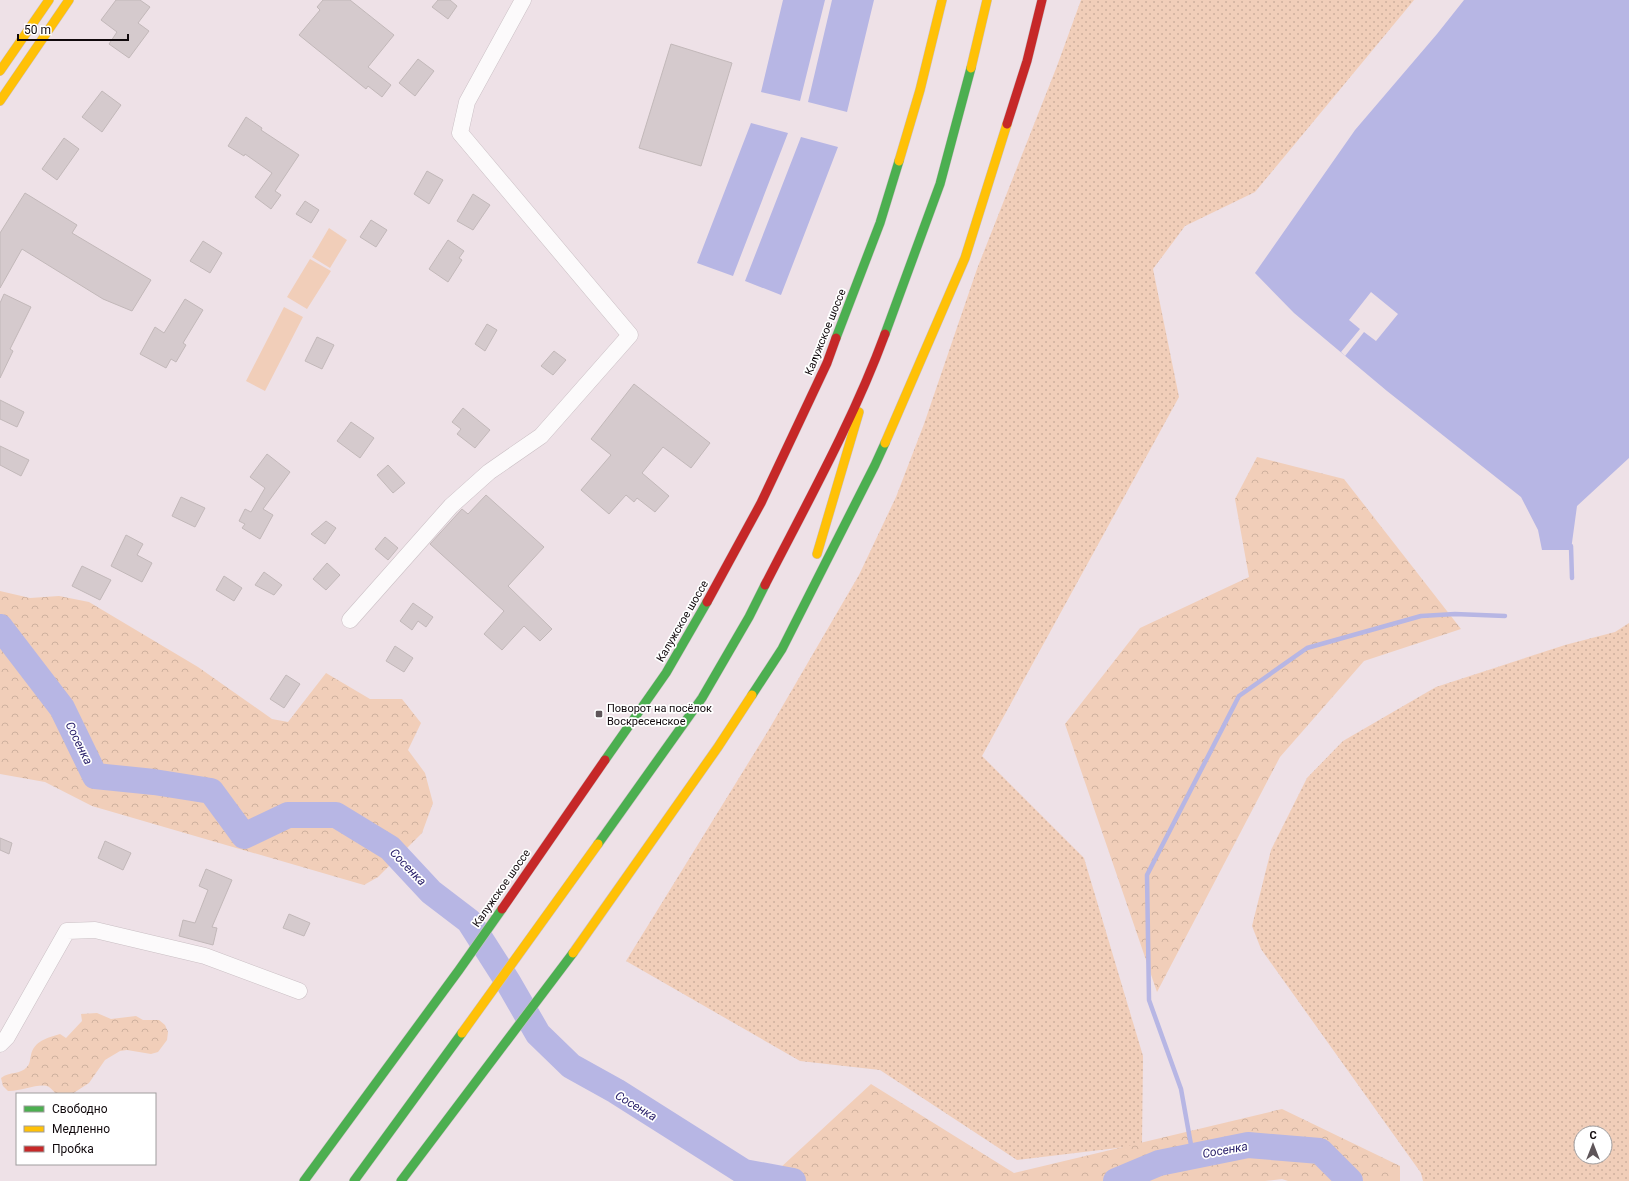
<svg xmlns="http://www.w3.org/2000/svg" width="1629" height="1181" font-family="Roboto,sans-serif">
	<style>
		.grass { fill: url(#grass-dots); fill-rule: evenodd }
		.forest { fill: url(#forest-crowns) }
		.park { fill: #f1ceb9 }
		.water { fill: #b7b6e4 }
		.pier { fill: #eee1e7 }
		.lines { fill: none; stroke-linecap: round; stroke-linejoin: round }
		.stream { stroke: #b7b6e4; stroke-width: 4.5 }
		.river { stroke: #b7b6e4; stroke-width: 26 }
		.building { fill: #d5cacd; stroke: #c2b8b9 }
		.street-casing { stroke: #cabfc4; stroke-width: 17 }
		.fast-casing { stroke: #cabfc4; stroke-width: 10 }
		.slow-casing { stroke: #cabfc4; stroke-width: 10 }
		.jam-casing { stroke: #cabfc4; stroke-width: 10 }
		.street { stroke: #fcfafb; stroke-width: 16 }
		.fast { stroke: #4caf50; stroke-width: 9 }
		.slow { stroke: #ffc107; stroke-width: 9 }
		.jam { stroke: #c62828; stroke-width: 9 }
		.poi-dot { fill: #5e5559; stroke: #fff; stroke-width: 1.5 }
		.labels { text-anchor: middle; stroke-width: 3.5; stroke-linejoin: round; paint-order: stroke }
		.street-label { font-size: 11px; fill: #10090c; stroke: #fff }
		.poi-label { font-size: 11px; fill: #10090c; stroke: #fff; text-anchor: start }
		.water-label { font-size: 12px; font-style: italic; fill: #29206a; stroke: #fff }
	</style>
	<defs>
		<pattern id="grass-dots" width="8" height="8" patternUnits="userSpaceOnUse"><rect width="8" height="8" fill="#f1ceb9"/><path d="M2 2h.1M6 6h.1" fill="none" stroke="#ceb09e" stroke-width="1.8" stroke-linecap="round"/></pattern>
		<pattern id="forest-crowns" width="20" height="18" patternUnits="userSpaceOnUse"><rect width="20" height="18" fill="#f1ceb9"/><path d="M2 6a3 3 0 1 1 6 0M12 15a3 3 0 1 1 6 0" fill="none" stroke="#ceb09e"/></pattern>
	</defs>
	<rect width="100%" height="100%" fill="#eee1e7"/>
	<path class="grass" d="M 1081,0 L 1414,0 L 1255,192 L 1185,226 L 1153,269 L 1179,397 L 982,756 L 1084,858 L 1143,1056 L 1142,1145 L 1017,1160 L 880,1070 L 800,1061 L 626,961 L 768,731 L 859,575 L 896,497 L 924,424 L 977,269 L 1057,66 Z
		M 1629,623 L 1629,1181 L 1423,1181 L 1421,1173 L 1261,949 L 1252,926 L 1271,850 L 1307,778 L 1343,741 L 1436,687 L 1565,645 L 1615,632 ZM 1581,1133 L 1605,1133 L 1605,1157 L 1581,1157 Z"/>
	<path class="forest" d="M 1257,457 L 1344,479 L 1461,629 L 1364,661 L 1280,757 L 1157,992 L 1065,724 L 1140,628 L 1249,577 L 1235,499 Z
		M 0,591 L 30,598 L 59,596 L 89,602 L 198,667 L 272,719 L 288,722 L 326,673 L 370,699 L 402,699 L 421,723 L 408,750 L 425,773 L 433,803 L 422,833 L 378,877 L 364,885 L 92,806 L 45,782 L 0,774 Z
		M 97,1013 L 111,1019 L 136,1016 L 143,1020 L 159,1020 L 165,1025 L 168,1032 L 167,1040 L 158,1052 L 151,1054 L 127,1050 L 120,1051 L 105,1060 L 89,1083 L 72,1094 L 56,1094 C 54,1092 52,1089 49,1087 C 41,1082 20,1092 8,1091 L 3,1086 L 1,1078 C 10,1071 20,1075 27,1067 C 30,1064 30,1059 31,1055 C 34,1041 47,1038 60,1034 L 66,1038 L 82,1021 L 81,1014 Z
		M 871,1084 L 1014,1173 L 1282,1109 L 1400,1166 L 1400,1181 L 1288,1181 L 1282,1179 L 1265,1181 L 766,1181 Z"/>
	<path class="park" d="M 329,228 L 347,240 L 330,268 L 312,257 Z
		M 310,259 L 331,271 L 307,309 L 287,297 Z
		M 284,307 L 303,317 L 265,391 L 246,381 Z"/>
	<path class="water" d="M 783,0 L 825,0 L 800,101 L 761,92 Z
		M 832,0 L 874,0 L 847,112 L 808,102 Z
		M 1464,0 L 1629,0 L 1629,458 L 1577,506 L 1571,550 L 1542,550 L 1538,530 L 1521,497 L 1387,391 L 1294,313 L 1255,273 L 1355,130 L 1437,34 Z
		M 751,123 L 788,133 L 733,276 L 697,263 Z
		M 801,137 L 838,147 L 781,295 L 745,281 Z"/>
	<path class="pier" d="M 1371,292 L 1398,314 L 1376,341 L 1364,332 L 1345,356 L 1341,352 L 1360,329 L 1349,320 Z"/>
	<g class="lines">
		<path class="stream" d="M 1571,546 L 1572,578
			M 1193,1156 L 1181,1089 L 1149,1000 L 1147,875 L 1239,696 L 1307,648 L 1421,616 L 1455,614 L 1505,616"/>
		<path class="river" d="M 0,627 L 62,708 L 95,776 L 154,782 L 211,791 L 244,836 L 288,815 L 336,815 L 390,848 L 431,892 L 469,921 L 508,982 L 538,1034 L 571,1066 L 616,1091 L 744,1172 L 793,1181
			M 1116,1181 L 1159,1163 L 1248,1145 L 1320,1151 L 1350,1181"/>
	</g>
	<path class="building" d="M 116,0 L 140,0 L 150,7 L 138,23 L 149,31 L 129,58 L 109,44 L 117,32 L 101,20 Z
		M 323,0 L 350,0 L 394,35 L 368,67 L 391,85 L 382,97 L 368,86 L 366,89 L 299,35 L 320,10 L 317,7 Z
		M 438,0 L 450,0 L 457,6 L 448,19 L 432,7 Z
		M 671,44 L 732,63 L 701,166 L 639,148 Z
		M 418,59 L 434,71 L 415,96 L 399,83 Z
		M 102,91 L 121,105 L 102,132 L 82,117 Z
		M 246,117 L 262,128 L 261,130 L 299,155 L 275,191 L 281,195 L 271,209 L 255,197 L 272,173 L 245,154 L 244,156 L 228,146 Z
		M 64,138 L 79,149 L 57,180 L 42,169 Z
		M 427,171 L 443,180 L 429,204 L 414,194 Z
		M 25,193 L 77,225 L 72,233 L 151,280 L 132,311 L 103,299 L 22,249 L 0,288 L 0,233 Z
		M 473,194 L 490,205 L 473,230 L 457,221 Z
		M 305,201 L 319,210 L 311,223 L 296,214 Z
		M 371,220 L 387,230 L 376,247 L 360,237 Z
		M 448,240 L 464,251 L 459,258 L 462,260 L 448,282 L 429,269 Z
		M 203,241 L 222,253 L 210,273 L 190,261 Z
		M 4,294 L 31,307 L 10,349 L 13,351 L 0,378 L 0,303 Z
		M 185,299 L 203,310 L 183,343 L 186,345 L 176,362 L 171,359 L 166,368 L 140,354 L 155,327 L 164,333 Z
		M 487,324 L 497,330 L 485,351 L 475,344 Z
		M 317,337 L 334,345 L 322,369 L 305,361 Z
		M 554,351 L 566,360 L 553,375 L 541,366 Z
		M 634,384 L 710,443 L 691,468 L 663,447 L 642,473 L 669,496 L 655,512 L 637,498 L 634,502 L 626,495 L 609,514 L 581,490 L 611,455 L 591,439 Z
		M 0,400 L 24,412 L 17,427 L 0,419 Z
		M 463,408 L 490,430 L 475,448 L 457,434 L 461,429 L 452,422 Z
		M 351,422 L 374,438 L 360,458 L 337,441 Z
		M 0,446 L 29,460 L 21,476 L 0,465 Z
		M 267,454 L 290,472 L 263,509 L 273,515 L 260,539 L 242,528 L 245,524 L 239,521 L 245,509 L 251,512 L 265,488 L 250,477 Z
		M 388,465 L 405,483 L 393,493 L 377,475 Z
		M 486,495 L 544,547 L 508,586 L 552,629 L 540,641 L 524,626 L 502,650 L 484,634 L 504,611 L 430,544 L 462,509 L 468,514 Z
		M 181,497 L 205,508 L 195,527 L 172,516 Z
		M 326,521 L 336,528 L 325,544 L 311,534 Z
		M 126,535 L 143,544 L 137,555 L 152,563 L 142,582 L 111,566 Z
		M 385,537 L 398,548 L 388,560 L 375,549 Z
		M 327,563 L 340,575 L 326,590 L 313,579 Z
		M 82,566 L 111,580 L 100,600 L 72,586 Z
		M 264,572 L 282,585 L 274,595 L 255,585 Z
		M 224,576 L 242,588 L 234,601 L 216,590 Z
		M 413,603 L 433,617 L 426,627 L 418,621 L 412,630 L 400,621 Z
		M 395,646 L 413,658 L 404,672 L 386,661 Z
		M 286,675 L 300,684 L 284,708 L 270,699 Z
		M 0,838 L 12,843 L 9,854 L 0,850 Z
		M 105,841 L 131,853 L 123,870 L 98,858 Z
		M 206,869 L 232,880 L 212,927 L 217,928 L 213,945 L 179,936 L 183,920 L 195,923 L 208,890 L 199,886 Z
		M 289,914 L 310,923 L 304,936 L 283,928 Z"/>
	<g class="lines">
		<g class="street-casing">
			<path id="street" d="M 350,620 L 451,506 L 489,472 L 541,436 L 630,335 L 460,133 L 467,102 L 523,0
				M 0,1044 L 7,1037 L 67,931 L 95,930 L 205,956 L 299,991"/>
		</g>
		<g class="fast-casing">
			<path id="fast" d="M 885,334 L 940,184 L 971,68
				M 836,338 L 880,223 L 899,161
				M 752,695 L 782,649 L 875,465 L 885,443
				M 605,760 L 666,673 L 707,602
				M 598,844 L 702,698 L 749,617 L 765,585
				M 304,1181 L 459,970 L 502,909
				M 354,1181 L 462,1033
				M 401,1181 L 573,953"/>
		</g>
		<g class="slow-casing">
			<path id="slow" d="M 971,68 L 987,0
				M 0,71 L 49,0
				M 0,101 L 69,0
				M 899,161 L 920,90 L 942,0
				M 885,443 L 965,258 L 1007,124
				M 817,554 L 859,412
				M 573,953 L 718,747 L 752,695
				M 462,1033 L 598,844"/>
		</g>
		<g class="jam-casing">
			<path id="jam" d="M 1007,124 L 1027,61 L 1042,0
				M 765,585 C 807,503 853,421 885,334
				M 707,602 L 761,503 L 827,363 L 836,338
				M 502,909 L 605,760"/>
		</g>
		<use href="#street" class="street"/>
		<use href="#fast" class="fast"/>
		<use href="#slow" class="slow"/>
		<use href="#jam" class="jam"/>
	</g>
	<rect class="poi-dot" x="595" y="710" width="8" height="8" rx="2"/>
	<g class="labels">
		<g class="street-label">
			<text transform="translate(825 332) rotate(-68)" y="4">Калужское шоссе</text>
			<text transform="translate(682 621) rotate(-60)" y="4">Калужское шоссе</text>
			<text transform="translate(501 888) rotate(-55)" y="4">Калужское шоссе</text>
		</g>
		<g class="poi-label">
			<text x="607" y="712">Поворот на посёлок<tspan x="607" dy="13">Воскресенское</tspan></text>
		</g>
		<g class="water-label">
			<text transform="translate(79 743) rotate(64)" y="4">Сосенка</text>
			<text transform="translate(408 867) rotate(46)" y="4">Сосенка</text>
			<text transform="translate(636 1106) rotate(31)" y="4">Сосенка</text>
			<text transform="translate(1225 1150) rotate(-10)" y="4">Сосенка</text>
		</g>
	</g>
	<rect x="16" y="1093" width="140" height="72" fill="#ffffff" stroke="#9f9d9e"/>
	<rect x="24" y="1106" width="20" height="6" fill="#4caf50" stroke="#9f9d9e"/>
	<text x="52" y="1113" font-size="12" fill="#10090c">Свободно</text>
	<rect x="24" y="1126" width="20" height="6" fill="#ffc107" stroke="#9f9d9e"/>
	<text x="52" y="1133" font-size="12" fill="#10090c">Медленно</text>
	<rect x="24" y="1146" width="20" height="6" fill="#c62828" stroke="#9f9d9e"/>
	<text x="52" y="1153" font-size="12" fill="#10090c">Пробка</text>
	<g transform="translate(1593 1145)"><circle r="19" fill="#ffffff" stroke="#9f9d9e"/>
	<path d="M0-3L7 15L0 10L-7 15Z" fill="#5e5559"/>
	<text y="-6" font-size="11" font-weight="bold" text-anchor="middle" fill="#10090c">С</text>
	</g>
	<path d="M18 34v6h110v-6" fill="none" stroke="#10090c" stroke-width="2"/>
	<text x="24" y="34" font-size="12" fill="#10090c" stroke="#ffffff" stroke-width="3" paint-order="stroke">50 m</text>
</svg>
